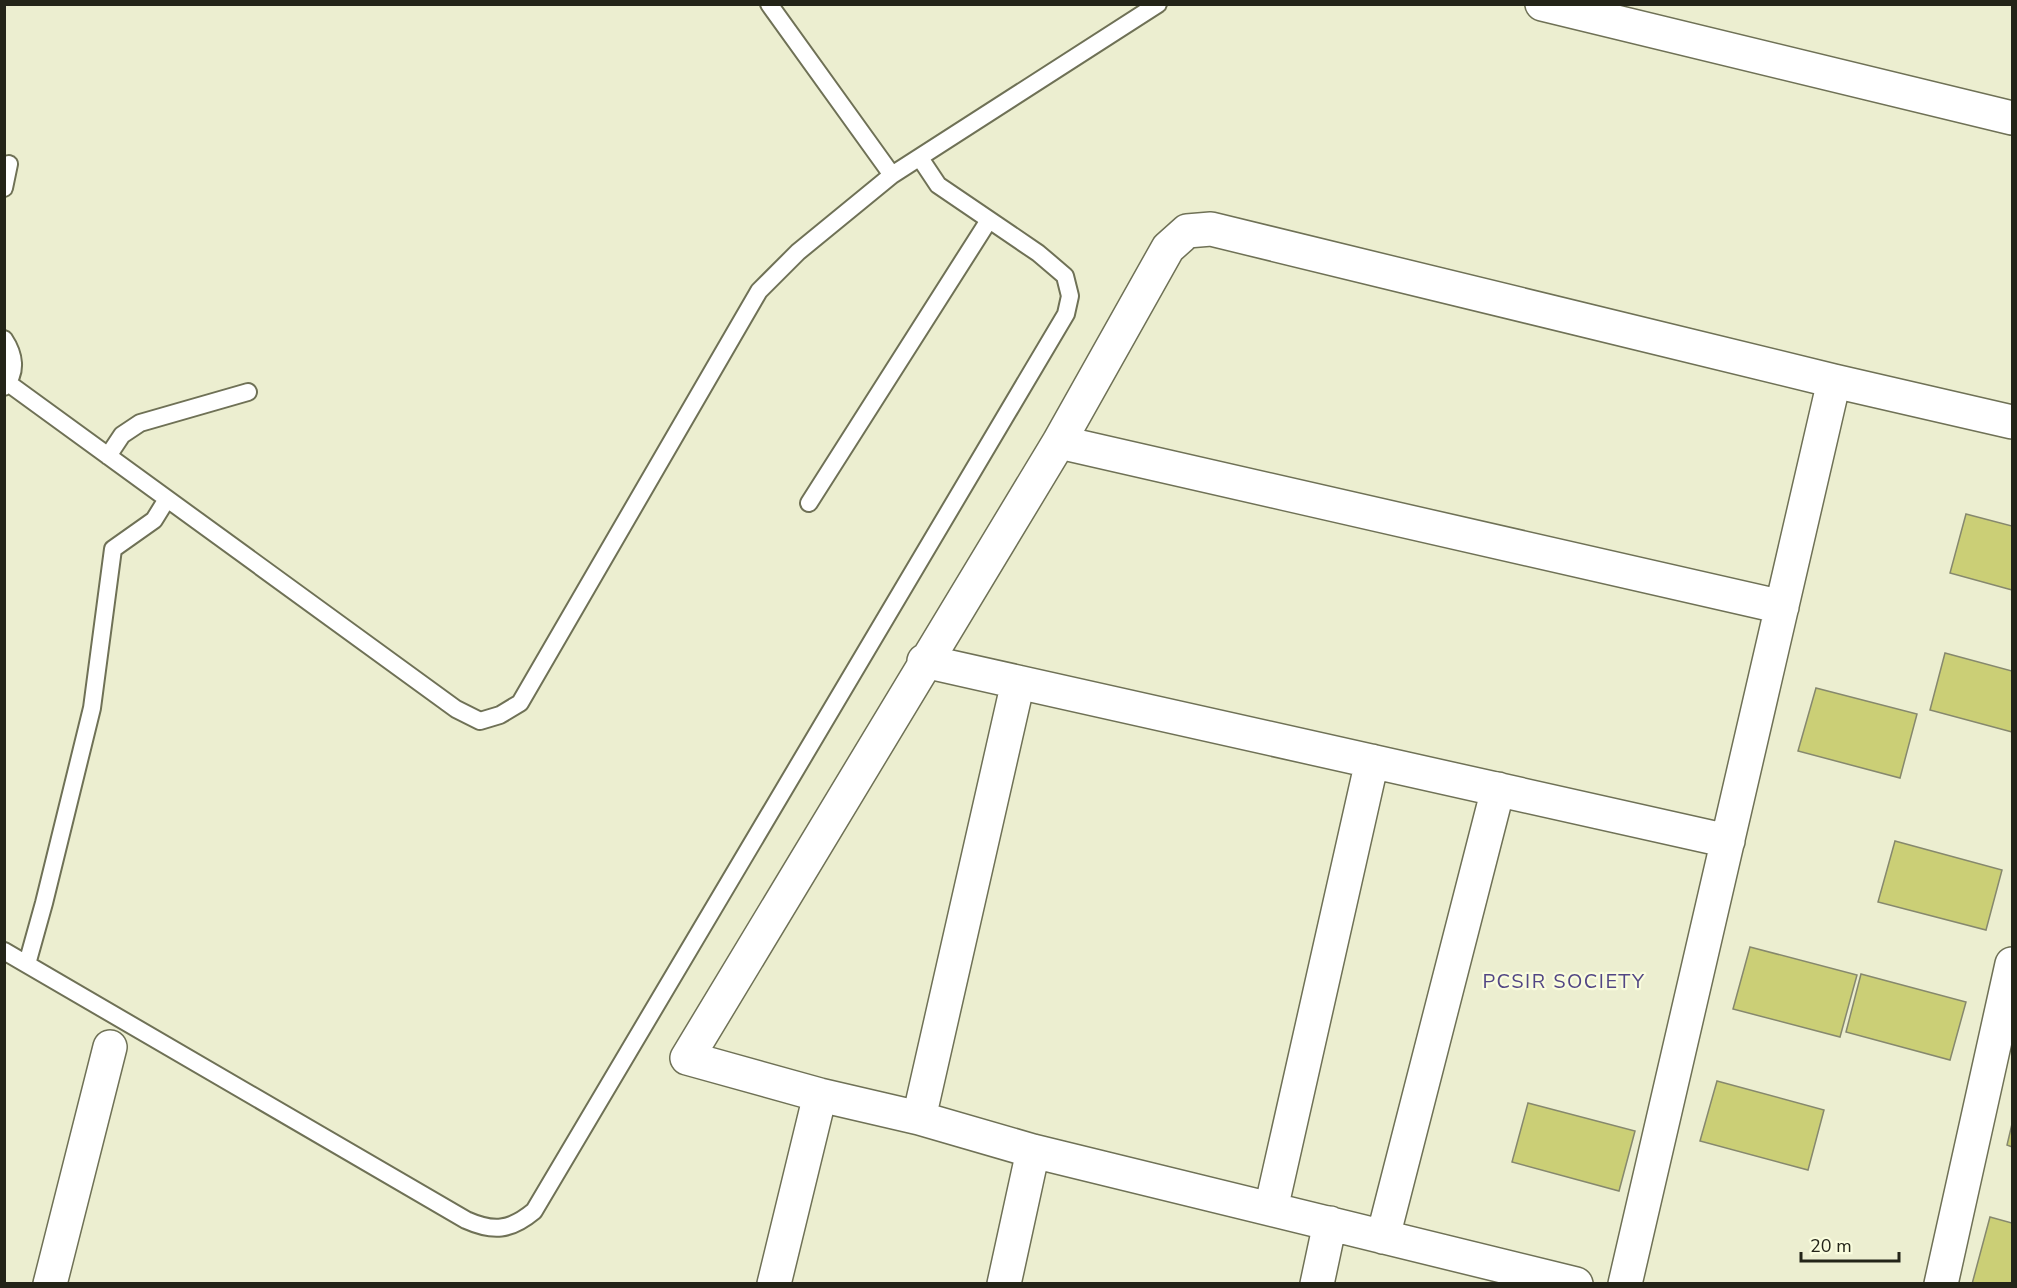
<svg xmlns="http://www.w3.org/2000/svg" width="2017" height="1288" font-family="'Nunito Sans',sans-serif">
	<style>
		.building { fill: #cbcf76; stroke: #86886d; stroke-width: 1.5 }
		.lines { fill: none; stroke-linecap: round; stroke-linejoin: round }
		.service-casing { stroke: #6f7156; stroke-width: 20 }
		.minor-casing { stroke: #6f7156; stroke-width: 36 }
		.service { stroke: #fff; stroke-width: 16 }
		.minor { stroke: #fff; stroke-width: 33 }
		.labels { text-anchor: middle; stroke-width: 4.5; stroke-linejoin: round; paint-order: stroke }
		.neighbourhood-label { font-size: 20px; letter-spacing: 1.5px; fill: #524684; stroke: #f9fcdd }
	</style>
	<rect width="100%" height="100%" fill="#eceed0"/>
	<path class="building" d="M 1966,514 L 2012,526 L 2012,590 L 1950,573 Z
		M 1945,653 L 2012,671 L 2012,732 L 1930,710 Z
		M 1816,688 L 1917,714 L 1900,778 L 1798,751 Z
		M 1895,841 L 2002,870 L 1986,930 L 1878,902 Z
		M 1750,947 L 1857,975 L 1840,1037 L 1733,1009 Z
		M 1861,974 L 1966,1002 L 1950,1060 L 1846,1032 Z
		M 1717,1081 L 1824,1110 L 1808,1170 L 1700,1141 Z
		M 1528,1103 L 1635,1131 L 1619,1191 L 1512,1162 Z
		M 2012,1124 L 2012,1147 L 2007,1145 Z
		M 1990,1217 L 2012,1223 L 2012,1284 L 1972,1284 Z"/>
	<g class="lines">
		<g class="service-casing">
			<path id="service" d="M 769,4 L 892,175
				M 4,188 L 9,164
				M 4,339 C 14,354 18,372 4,387
				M 8,383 L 456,709 L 480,721 L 500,715 L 520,703 L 759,291 L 798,252 L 892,175 L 1158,4
				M 108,456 L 122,435 L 140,423 L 248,392
				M 809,503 L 989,220
				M 4,951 L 466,1220 C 493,1232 510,1231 534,1211 L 1066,314 L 1070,296 L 1065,276 L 1038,253 L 938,185 L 920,158
				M 27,964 L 44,903 L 92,708 L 113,549 L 154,520 L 167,499"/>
		</g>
		<g class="minor-casing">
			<path id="minor" d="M 1542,4 L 2012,118
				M 1059,442 L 1782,607
				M 924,661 L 1728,841
				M 919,1118 L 1018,682
				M 1271,1209 L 1372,761
				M 1383,1237 L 1498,789
				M 50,1284 L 110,1047
				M 774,1284 L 820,1095
				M 1004,1284 L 1033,1151
				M 1317,1284 L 1330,1223
				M 1576,1284 L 1033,1151 L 919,1118 L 820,1095 L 687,1058 L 1059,442 L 1168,248 L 1187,231 L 1211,229 L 1834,381 L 2012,422
				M 1625,1284 L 1834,381
				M 1941,1284 L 2012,964"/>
		</g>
		<use href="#service" class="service"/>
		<use href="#minor" class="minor"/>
	</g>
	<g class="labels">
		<g class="neighbourhood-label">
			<text x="1564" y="988">PCSIR SOCIETY</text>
		</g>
	</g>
	<rect width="2017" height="1288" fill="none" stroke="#232418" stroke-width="12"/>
	<path d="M1801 1252v9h98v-9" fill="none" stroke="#232418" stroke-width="3"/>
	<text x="1810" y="1252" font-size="18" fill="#232418" stroke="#f9fcdd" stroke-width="4.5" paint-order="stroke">20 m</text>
</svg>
